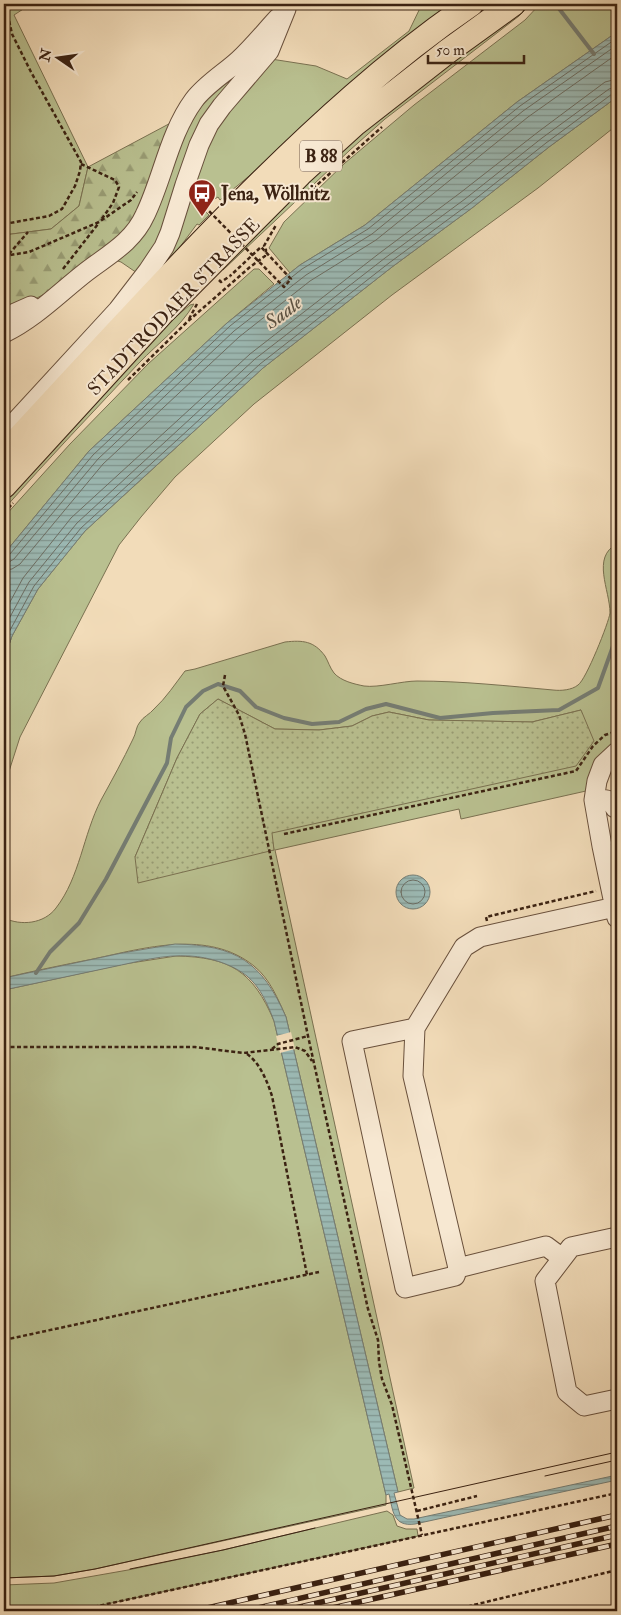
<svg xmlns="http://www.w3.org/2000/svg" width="621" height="1615" font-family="'IM FELL Double Pica',serif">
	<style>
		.grass { fill: #b9c090; stroke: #7a7151; fill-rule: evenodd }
		.forest { fill: url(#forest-firs); stroke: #7a7151 }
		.garden { fill: url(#garden-dots); stroke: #7a7151 }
		.water { fill: url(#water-rules); stroke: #757d74 }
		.pier { fill: #f2dcb9 }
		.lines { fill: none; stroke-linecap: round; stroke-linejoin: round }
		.shore { stroke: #6c6e64; stroke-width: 1 }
		.stream { stroke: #757d74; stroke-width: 4 }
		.minor-casing { stroke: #69503c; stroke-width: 21 }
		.major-casing { stroke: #3b2212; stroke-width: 26 }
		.path { stroke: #3b2212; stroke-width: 2.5; stroke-dasharray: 4 2.5; stroke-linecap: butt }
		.minor { stroke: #f7e8d2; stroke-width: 19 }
		.major { stroke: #f2dcb9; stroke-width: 24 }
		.tram { stroke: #3b2212; stroke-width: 1 }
		.rail-casing { stroke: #3b2212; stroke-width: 5.5 }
		.rail { stroke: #f7e8d2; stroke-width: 4; stroke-dasharray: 11; stroke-linecap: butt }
		.path-bridge { stroke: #3b2212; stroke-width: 2.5; stroke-dasharray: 4 2.5; stroke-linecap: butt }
		.labels { text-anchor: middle; stroke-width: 4; stroke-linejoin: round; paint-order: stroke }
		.shield { fill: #f7e8d2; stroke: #735d4c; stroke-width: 1 }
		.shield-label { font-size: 18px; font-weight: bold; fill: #3b2212 }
		.poi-label { font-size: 19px; font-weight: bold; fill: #3b2212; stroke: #f7e8d2; text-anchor: start }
		.street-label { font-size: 19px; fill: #3b2212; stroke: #f7e8d2 }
		.water-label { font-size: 20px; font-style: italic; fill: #585043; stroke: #f7e8d2 }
	</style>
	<defs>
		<pattern id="forest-firs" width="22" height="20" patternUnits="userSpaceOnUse" patternTransform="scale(1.25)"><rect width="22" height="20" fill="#b9c090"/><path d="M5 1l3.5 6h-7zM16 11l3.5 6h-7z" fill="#989c74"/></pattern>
		<pattern id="garden-dots" width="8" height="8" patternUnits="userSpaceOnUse" patternTransform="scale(1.25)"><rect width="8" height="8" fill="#b9c090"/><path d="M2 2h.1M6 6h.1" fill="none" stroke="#989c74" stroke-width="1.8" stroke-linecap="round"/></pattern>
		<pattern id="water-rules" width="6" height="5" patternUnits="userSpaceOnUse" patternTransform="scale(1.25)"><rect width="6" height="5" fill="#9cbab5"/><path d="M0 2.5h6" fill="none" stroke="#809792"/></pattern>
	</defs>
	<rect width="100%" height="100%" fill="#f2dcb9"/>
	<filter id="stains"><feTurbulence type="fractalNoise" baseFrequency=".004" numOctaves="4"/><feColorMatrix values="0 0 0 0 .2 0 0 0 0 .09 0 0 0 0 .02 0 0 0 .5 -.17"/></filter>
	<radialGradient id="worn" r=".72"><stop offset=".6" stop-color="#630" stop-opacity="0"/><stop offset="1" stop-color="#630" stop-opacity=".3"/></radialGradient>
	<path class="grass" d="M 4,4 L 31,4 L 14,15 L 88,167 L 79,206 L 51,229 L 4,235 Z
		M 422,4 L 433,4 L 443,9 L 450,4 L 458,4 L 220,200 L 218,197 L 208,203 L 190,184 L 211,130 L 271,59 L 316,66 L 347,79 L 409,31 Z
		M 529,4 L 531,4 L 519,16 L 385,119 L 350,150 L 223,270 L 232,252 L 313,173 L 493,27 Z
		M 540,4 L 617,4 L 617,32 L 517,102 L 365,225 L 300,265 L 290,273 L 269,248 L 284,222 L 345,163 L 414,105 L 525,20 Z
		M 251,57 L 221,102 L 165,238 L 140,275 L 121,262 L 111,259 L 184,129 L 207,98 Z
		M 617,97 L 617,125 L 538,188 L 392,295 L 254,404 L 175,477 L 141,517 L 119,545 L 20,737 L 4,787 L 4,660 L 12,636 L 38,589 L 85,531 L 263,368 L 392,267 L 472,208 L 549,147 Z
		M 186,192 L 209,215 L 199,225 L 197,224 L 171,259 L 163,265 Z
		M 254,269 L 259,269 L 274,284 L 227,323 L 89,451 L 4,554 L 4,517 L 70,444 L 148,364 Z
		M 194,304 C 179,329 159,342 139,363 C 94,411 48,459 4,509 L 4,498 L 25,474 L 166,325 L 190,305 Z
		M 617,544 L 617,743 C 597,752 589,770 586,791 L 461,819 L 459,809 L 275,850 L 414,1488 L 398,1492 L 286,1017 C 278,999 270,979 254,966 C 208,929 145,948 93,959 C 63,965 33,971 4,978 L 4,918 C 21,926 44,924 56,908 C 80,877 83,835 101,800 C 112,780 123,760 133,739 C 136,734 136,726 140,722 C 143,717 150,714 154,709 C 166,698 175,684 185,671 L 195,669 L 285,642 C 303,640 314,641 325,656 C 328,661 330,668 334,673 C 341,681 354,684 364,686 C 378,688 402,681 417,681 C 462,681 508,686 553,690 C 561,691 572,690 578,685 C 586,680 609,622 610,613 C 610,590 591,557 617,544 ZM 218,699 L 275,729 L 319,730 L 352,726 L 372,716 L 389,712 L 429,720 L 532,722 L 581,710 L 271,833 L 274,850 L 135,857 L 177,758 L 200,714 Z
		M 176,956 C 230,957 253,971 274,1021 L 386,1495 L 386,1505 L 95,1569 L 54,1576 L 4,1578 L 4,990 L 124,964 Z
		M 387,1511 L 393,1515 L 397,1526 L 406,1529 L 417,1529 L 418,1536 L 75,1611 L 4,1611 L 4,1585 L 54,1583 L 128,1570 L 223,1550 Z"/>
	<path class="forest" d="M 180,118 L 132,228 L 56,288 L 35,299 L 4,328 L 4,235 L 51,229 L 79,206 L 88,167 Z"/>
	<path class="garden" d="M 218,699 L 275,729 L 319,730 L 352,726 L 372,716 L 389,712 L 429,720 L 532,722 L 581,710 L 594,741 L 576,766 L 272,833 L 274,850 L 138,883 L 135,857 L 177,758 L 200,714 Z"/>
	<path class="water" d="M 617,32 L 617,97 L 549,147 L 472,208 L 392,267 L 263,368 L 135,485 L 85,531 L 38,589 L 12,636 L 4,660 L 4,554 L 89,451 L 227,323 L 300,265 L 365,225 L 517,102 Z
		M396 892a17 17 0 1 1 34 0a17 17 0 1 1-34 0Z
		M 175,944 C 236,945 262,962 286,1017 L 398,1492 L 394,1493 L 400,1515 L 407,1519 L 414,1519 L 617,1475 L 617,1480 L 415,1524 C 393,1527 393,1511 389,1494 L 386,1495 L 274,1021 C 268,1005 261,988 247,976 C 232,964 209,957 190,956 C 164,954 137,962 112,967 C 76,975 40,982 4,990 L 4,978 L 122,953 Z"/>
	<path class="pier" d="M 291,1032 L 295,1049 L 280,1053 L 276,1036 Z"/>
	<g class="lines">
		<path class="shore" d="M 4,556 L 10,554 L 93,455 L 230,326 L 302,269 L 368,229 L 520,106 L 617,38
			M 4,563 L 9,562 L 14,559 L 98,459 L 234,331 L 306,275 L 372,234 L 523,111 L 617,45
			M 4,570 L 12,569 L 20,564 L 103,464 L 239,337 L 310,281 L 376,240 L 528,117 L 617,54
			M 4,613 L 23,578 L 71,518 L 250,354 L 381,252 L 460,193 L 538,132 L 605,82 L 617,79
			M 4,628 L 29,582 L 77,523 L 255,359 L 385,258 L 465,199 L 542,138 L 609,89 L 617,87
			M 4,645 L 8,634 L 34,586 L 81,528 L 260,364 L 389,263 L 469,204 L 546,143 L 612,94 L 617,93
			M401 892a12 12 0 1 1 24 0a12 12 0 1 1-24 0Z"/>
		<path class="stream" d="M 557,6 L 594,54
			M 36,973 L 50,952 L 79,923 L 106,879 L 167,763 L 171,738 L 186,707 L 203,691 L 218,684 L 240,691 L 256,707 L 284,718 L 312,724 L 339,722 L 366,709 L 386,704 L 440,718 L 493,713 L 559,710 L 598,688 L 617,635"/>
		<g class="minor-casing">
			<path id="minor" d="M 4,318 L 31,306
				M 4,333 C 35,318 59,293 86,272 C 108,255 133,242 145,215 C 163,178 169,134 194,100 C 206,84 225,73 239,60 C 253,47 265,32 278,18
				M 4,434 L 118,310 L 148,271 L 164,247 L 170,233 L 185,185 L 199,145 L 209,124 L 222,106 L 269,51 L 286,9
				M 594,800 C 604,799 610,798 615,808
				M 617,918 L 602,846 L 594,800 L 597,781 L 603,765 L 617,752
				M 415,1028 L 352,1041 L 405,1288 L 455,1276 L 458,1268
				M 617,1237 L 571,1247 L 545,1281 L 567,1392 L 584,1406 L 617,1399
				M 562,1258 L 546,1246 L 458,1268 L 413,1076 L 415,1028 L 464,947 L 480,937 L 615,907"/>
		</g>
		<g class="major-casing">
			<path id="major" d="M 4,454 C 84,368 162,281 245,198 C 315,128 389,60 471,4
				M 4,486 L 164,311 L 300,174 L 356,123 L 448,51 L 513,4"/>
		</g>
		<path class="path" d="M 81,164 L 115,180 L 119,187 L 113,203 L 101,220
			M 308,193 L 382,127
			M 4,224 L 49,216 L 62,209 L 75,186 L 80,171 L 81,162 L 31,72 L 12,34 L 7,11 L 9,4
			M 9,254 L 28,232
			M 4,256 L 29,252 L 99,222 L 131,200 L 137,192
			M 63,269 L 98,224
			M 219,280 L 221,282 L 230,276
			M 189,319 L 197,304
			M 128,380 L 187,322 L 250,267 L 265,256 L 266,250 L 264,246 L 276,225
			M 4,513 L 13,503
			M 225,675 L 223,686 L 239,715 L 245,734 L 308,1036 L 368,1309 L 378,1340 L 379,1362 L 382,1379 L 392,1405 L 422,1535
			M 284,834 L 576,771 L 593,746 L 605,735 L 617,731
			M 487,921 L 486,917 L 596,891
			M 4,1047 L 195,1047 L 243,1053 L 295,1047 L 305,1051 L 312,1061
			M 272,1049 L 278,1044 L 308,1036
			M 247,1054 C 260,1063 267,1081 272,1096 L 307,1275
			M 4,1340 L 319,1272
			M 417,1511 L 477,1496
			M 75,1611 L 617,1493
			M 449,1611 L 617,1570"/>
		<use href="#minor" class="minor"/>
		<use href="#major" class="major"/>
		<path class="tram" d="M 545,1476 L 617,1460
			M 130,1569 L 223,1550 L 315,1528
			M 4,1578 L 54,1576 L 95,1569 L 617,1452"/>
		<g class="rail-casing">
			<path id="rail" d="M 194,1611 L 617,1515
				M 244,1611 L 617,1526
				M 282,1611 L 617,1535
				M 319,1611 L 617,1544"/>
		</g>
		<use href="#rail" class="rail"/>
		<path class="path-bridge" d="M 200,202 L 284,287 L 291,279 L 261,247 L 230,276"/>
	</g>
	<defs>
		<g id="bus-pin" transform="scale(1.4375)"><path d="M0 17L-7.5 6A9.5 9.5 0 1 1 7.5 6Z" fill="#8f2418" stroke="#f7e8d2"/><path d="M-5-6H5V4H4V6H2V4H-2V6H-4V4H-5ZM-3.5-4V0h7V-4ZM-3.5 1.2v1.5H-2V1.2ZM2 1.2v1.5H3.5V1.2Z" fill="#fff"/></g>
	</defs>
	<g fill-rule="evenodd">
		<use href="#bus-pin" x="202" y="193"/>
	</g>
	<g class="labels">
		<rect class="shield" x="300" y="140.5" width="42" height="31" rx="4"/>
		<g class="shield-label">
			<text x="321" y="162">B 88</text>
		</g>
		<g class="poi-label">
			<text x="221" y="200">Jena, Wöllnitz</text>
		</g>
		<g class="street-label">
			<text transform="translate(173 306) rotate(-46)" y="7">STADTRODAER STRASSE</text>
		</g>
		<g class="water-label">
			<text transform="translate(283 312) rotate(-37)" y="7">Saale</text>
		</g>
	</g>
	<rect width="621" height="1615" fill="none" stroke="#f2dcb9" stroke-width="20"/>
	<rect x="5" y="5" width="611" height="1605" fill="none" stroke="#3b2212" stroke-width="2.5"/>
	<rect x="10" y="10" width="601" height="1595" fill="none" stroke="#3b2212"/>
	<g transform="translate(58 58) rotate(283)" stroke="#f7e8d2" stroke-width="4" paint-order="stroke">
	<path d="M0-4L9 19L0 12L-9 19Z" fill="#3b2212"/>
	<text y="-8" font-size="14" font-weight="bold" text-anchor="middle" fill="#3b2212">N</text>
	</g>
	<path d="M428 55v8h96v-8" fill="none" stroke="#3b2212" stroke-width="2.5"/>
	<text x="436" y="55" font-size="15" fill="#3b2212" stroke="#f7e8d2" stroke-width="4" paint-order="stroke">50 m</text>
	<rect width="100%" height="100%" filter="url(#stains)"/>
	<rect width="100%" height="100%" fill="url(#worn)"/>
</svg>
